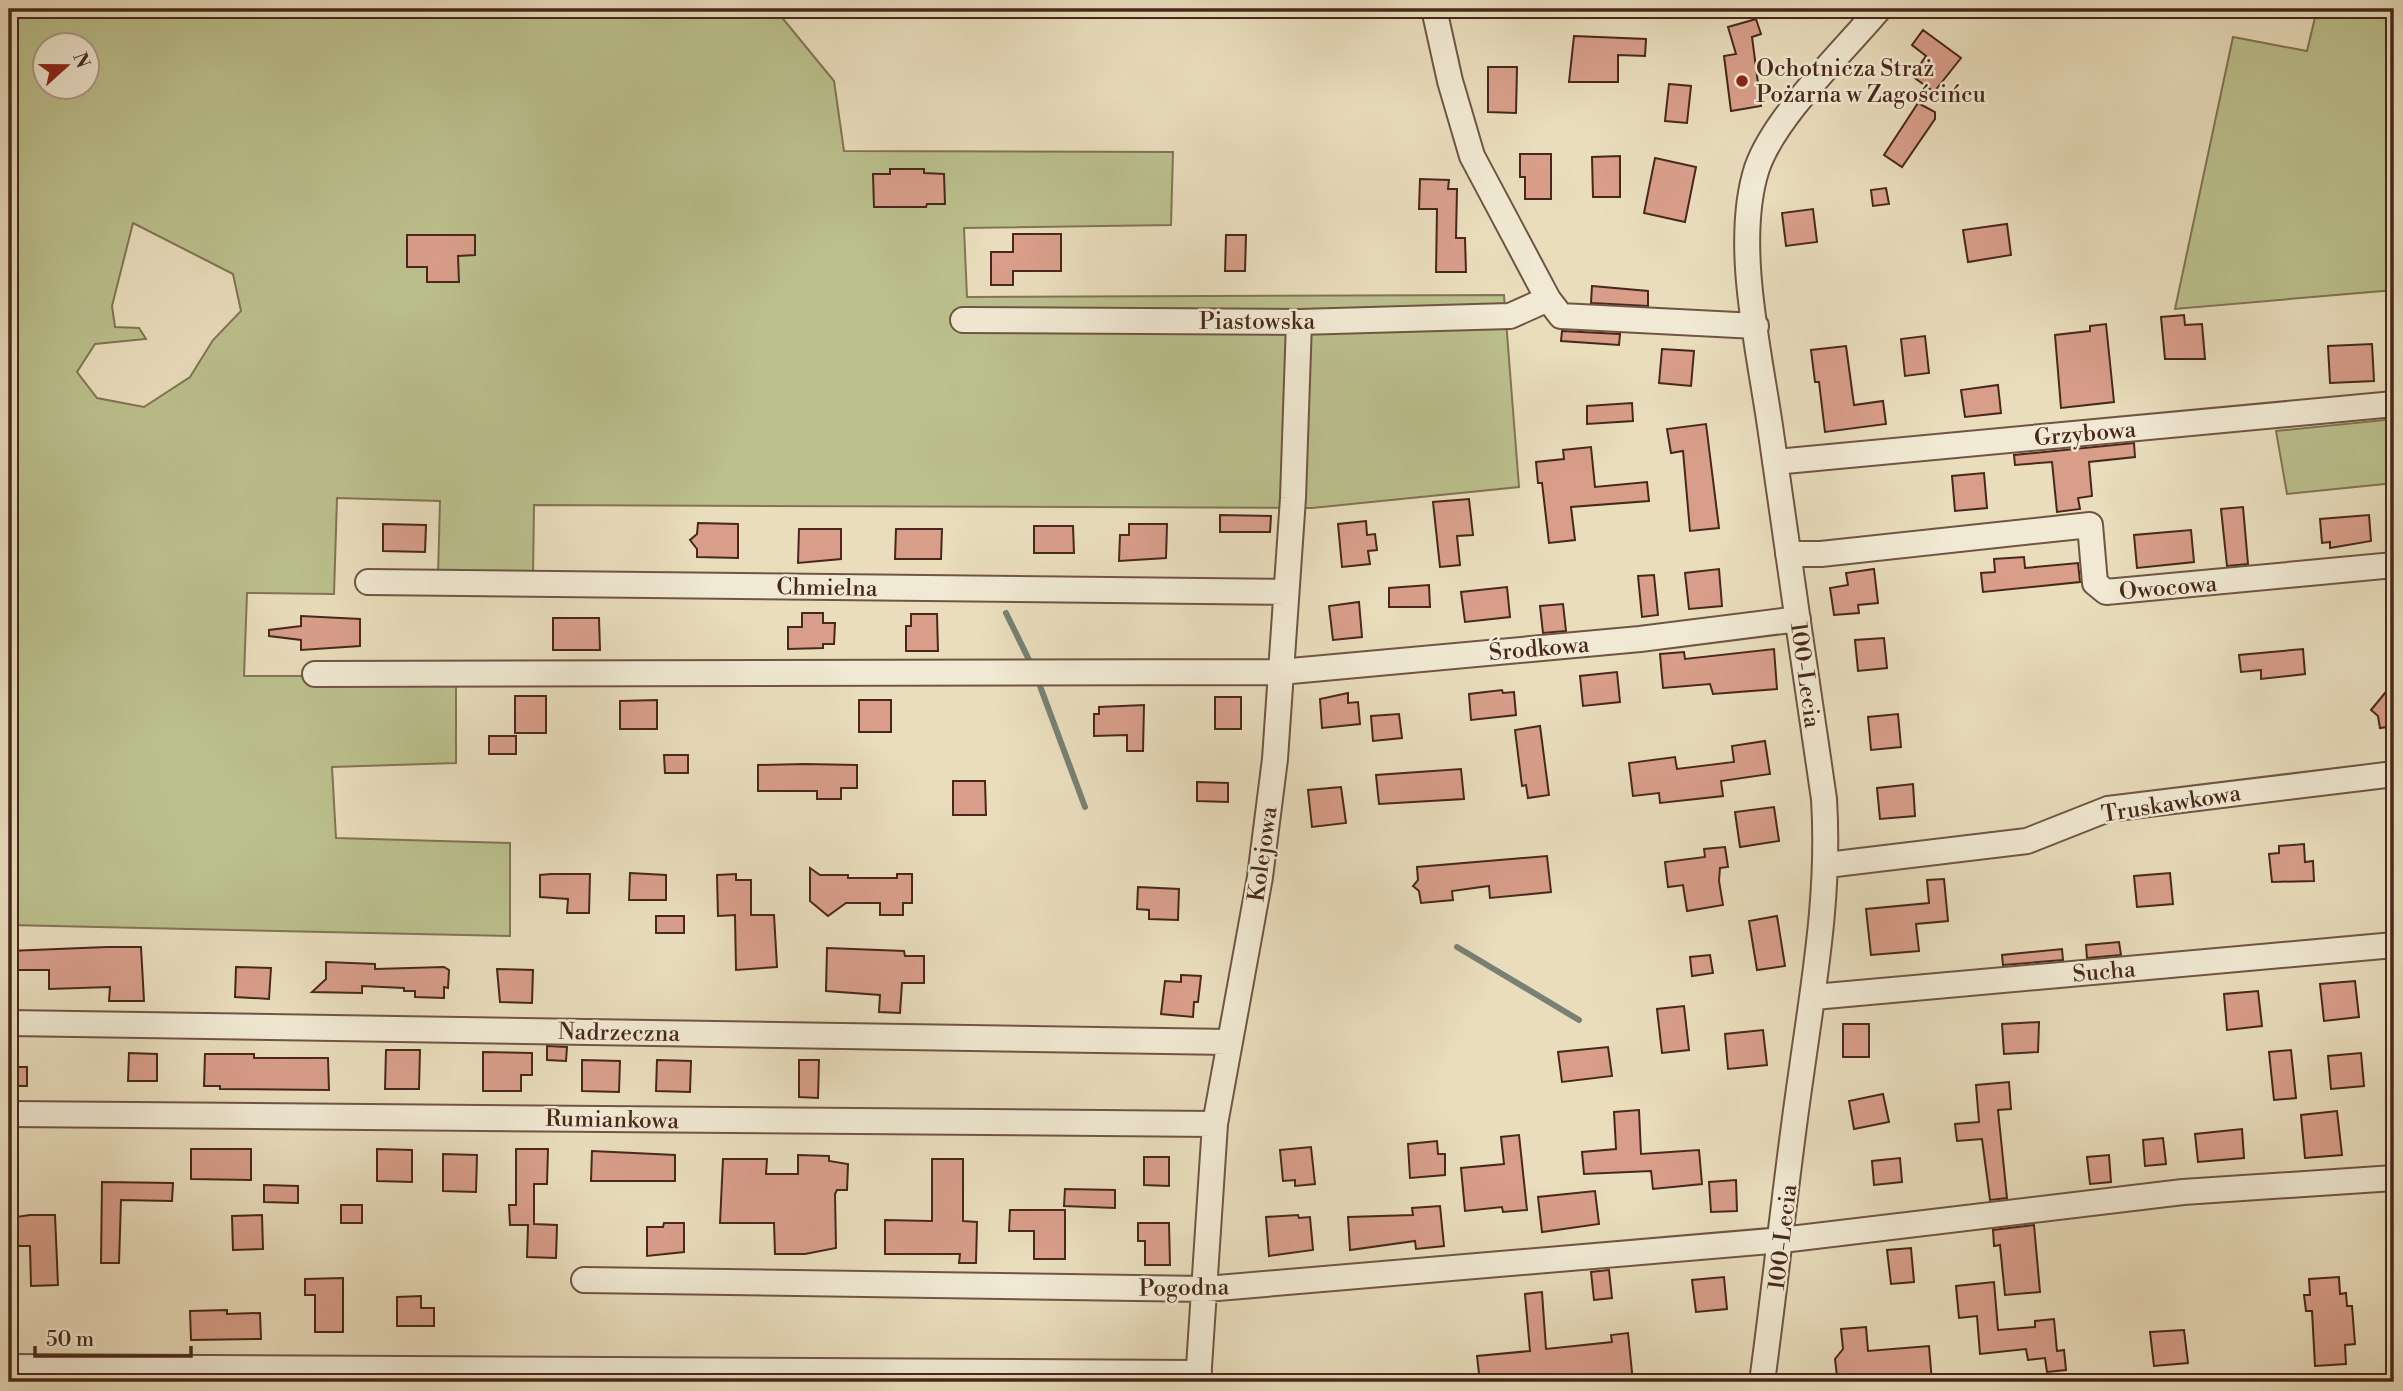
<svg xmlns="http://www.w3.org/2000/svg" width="2403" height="1391" font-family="'Libre Bodoni',serif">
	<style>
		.green { fill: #bbc08d; stroke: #827454; stroke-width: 2; fill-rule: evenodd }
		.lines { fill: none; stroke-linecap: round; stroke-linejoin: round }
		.stream { stroke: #788173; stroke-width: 6 }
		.building { fill: #d89e8a; stroke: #48281b; stroke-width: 2 }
		.minor-casing { stroke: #705543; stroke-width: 28 }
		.minor { stroke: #f1e9d3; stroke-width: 24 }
		.poi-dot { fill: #8f2418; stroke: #f1e9d3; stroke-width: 2.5 }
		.labels { text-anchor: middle; stroke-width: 5; stroke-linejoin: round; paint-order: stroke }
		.poi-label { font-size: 23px; fill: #48281b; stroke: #f1e9d3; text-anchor: start }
		.street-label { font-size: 23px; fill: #48281b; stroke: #f1e9d3 }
	</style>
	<rect width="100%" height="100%" fill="#e9ddbc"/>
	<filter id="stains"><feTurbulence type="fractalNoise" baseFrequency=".00286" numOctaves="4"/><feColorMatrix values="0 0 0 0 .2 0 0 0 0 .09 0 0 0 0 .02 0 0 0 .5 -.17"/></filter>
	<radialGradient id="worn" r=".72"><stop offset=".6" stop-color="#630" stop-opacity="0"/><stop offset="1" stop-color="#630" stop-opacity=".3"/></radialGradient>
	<path class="green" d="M 9,9 L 775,9 L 834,81 L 844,151 L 1173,152 L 1171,225 L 964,228 L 967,297 L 1504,295 L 1519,487 L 1312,508 L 534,505 L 533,576 L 438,577 L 440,501 L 337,498 L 334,594 L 247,593 L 244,676 L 456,676 L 456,763 L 332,767 L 336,838 L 510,843 L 510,936 L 9,925 ZM 46,46 L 88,46 L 88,88 L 46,88 ZM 133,223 L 233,274 L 241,311 L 213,340 L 190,377 L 144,407 L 97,398 L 77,372 L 95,344 L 146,339 L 139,328 L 115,327 L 112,306 Z
		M 2317,9 L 2394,9 L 2394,290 L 2175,309 L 2233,37 L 2307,51 Z
		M 2394,419 L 2394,483 L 2287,494 L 2276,431 Z"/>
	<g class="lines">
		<path class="stream" d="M 1006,613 L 1033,668
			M 1037,678 L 1085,807
			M 1457,947 L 1579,1020"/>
	</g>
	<path class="building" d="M 1756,19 L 1761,34 L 1752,37 L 1761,106 L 1731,111 L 1724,56 L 1736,54 L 1728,27 Z
		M 1923,30 L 1961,58 L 1934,92 L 1912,76 L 1926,56 L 1912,45 Z
		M 1574,36 L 1646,39 L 1645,56 L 1618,55 L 1618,82 L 1569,82 Z
		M 1488,67 L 1517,67 L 1516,113 L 1488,112 Z
		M 1669,84 L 1691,86 L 1687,123 L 1665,121 Z
		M 1918,103 L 1935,112 L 1935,119 L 1902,167 L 1884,155 Z
		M 1520,154 L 1551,154 L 1551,199 L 1525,199 L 1525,177 L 1520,177 Z
		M 1620,156 L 1620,197 L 1593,197 L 1592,157 Z
		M 1655,158 L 1696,167 L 1685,222 L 1644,213 Z
		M 890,169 L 924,169 L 924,173 L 944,174 L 945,204 L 927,204 L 926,207 L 874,207 L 873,174 L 890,174 Z
		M 1420,179 L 1449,180 L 1448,189 L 1457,189 L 1456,238 L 1465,238 L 1466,272 L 1436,272 L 1437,209 L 1419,209 Z
		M 1886,188 L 1889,204 L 1873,206 L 1871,190 Z
		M 1813,209 L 1817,242 L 1786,246 L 1782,213 Z
		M 2007,224 L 2011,255 L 1968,262 L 1963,230 Z
		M 1013,234 L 1061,234 L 1061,271 L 1013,271 L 1013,285 L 991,285 L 991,252 L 1013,252 Z
		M 407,235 L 475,235 L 475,255 L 458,256 L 459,282 L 427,282 L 427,267 L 407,267 Z
		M 1226,235 L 1246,235 L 1245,271 L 1225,271 Z
		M 1592,286 L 1648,291 L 1648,306 L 1591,303 Z
		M 2184,315 L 2185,325 L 2202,324 L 2205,359 L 2165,359 L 2161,317 Z
		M 2106,324 L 2114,402 L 2061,408 L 2055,335 L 2090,331 L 2090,326 Z
		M 1562,331 L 1620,334 L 1619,345 L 1561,341 Z
		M 1925,336 L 1929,373 L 1905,376 L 1901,339 Z
		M 2372,344 L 2374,381 L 2330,383 L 2328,346 Z
		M 1846,346 L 1854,405 L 1883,401 L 1886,424 L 1825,432 L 1819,382 L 1815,382 L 1811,350 Z
		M 1662,349 L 1694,351 L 1691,386 L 1659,383 Z
		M 1998,385 L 2001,413 L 1965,417 L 1961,390 Z
		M 1632,403 L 1633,421 L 1587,424 L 1587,406 Z
		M 1706,424 L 1719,528 L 1690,531 L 1683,451 L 1671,453 L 1667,429 Z
		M 2134,443 L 2135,457 L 2089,462 L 2092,496 L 2078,498 L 2080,509 L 2057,512 L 2052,462 L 2015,465 L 2014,455 Z
		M 1591,447 L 1595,487 L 1647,482 L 1649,501 L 1571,507 L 1575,540 L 1549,543 L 1542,483 L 1538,483 L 1536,462 L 1564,459 L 1563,450 Z
		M 1984,473 L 1987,508 L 1955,511 L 1952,476 Z
		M 1469,499 L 1473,535 L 1457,536 L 1460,565 L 1440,567 L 1433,502 Z
		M 2243,507 L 2248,564 L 2227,566 L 2221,509 Z
		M 1220,515 L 1271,516 L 1270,532 L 1220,532 Z
		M 2369,515 L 2371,541 L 2330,548 L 2330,542 L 2322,543 L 2320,519 Z
		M 1366,521 L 1367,535 L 1375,534 L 1377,550 L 1368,551 L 1370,564 L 1342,567 L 1338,524 Z
		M 698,523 L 738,524 L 738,558 L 697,557 L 697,549 L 690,540 L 697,534 Z
		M 383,524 L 426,525 L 425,552 L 383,551 Z
		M 1129,524 L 1167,524 L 1166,558 L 1119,561 L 1120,535 L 1129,535 Z
		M 1034,526 L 1073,526 L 1074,553 L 1034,553 Z
		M 799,529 L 841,529 L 841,559 L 798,563 Z
		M 896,529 L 942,529 L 941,559 L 895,559 Z
		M 2191,530 L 2194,562 L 2137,568 L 2134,535 Z
		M 2024,557 L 2025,568 L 2078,563 L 2080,582 L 1983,592 L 1981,573 L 1995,572 L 1994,559 Z
		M 1719,569 L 1722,606 L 1689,609 L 1685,573 Z
		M 1874,569 L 1878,603 L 1858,605 L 1859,613 L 1834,615 L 1830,588 L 1848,585 L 1846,573 Z
		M 1654,575 L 1658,615 L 1642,617 L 1638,576 Z
		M 1429,585 L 1430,607 L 1389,607 L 1389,588 Z
		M 1507,587 L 1510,617 L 1465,622 L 1461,592 Z
		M 1359,602 L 1362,637 L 1333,640 L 1329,606 Z
		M 1563,604 L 1566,631 L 1543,633 L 1540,606 Z
		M 802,613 L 823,613 L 823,623 L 835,623 L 834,644 L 823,644 L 823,648 L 788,649 L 788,627 L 802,627 Z
		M 911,614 L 937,614 L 938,651 L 906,651 L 906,626 L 911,626 Z
		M 301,616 L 360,619 L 360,646 L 301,650 L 301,640 L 269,636 L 269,630 L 301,626 Z
		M 553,618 L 599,618 L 600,650 L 553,650 Z
		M 1884,638 L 1887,668 L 1858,671 L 1855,640 Z
		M 1774,649 L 1777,689 L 1713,694 L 1710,684 L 1663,688 L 1660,654 L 1684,652 L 1685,659 Z
		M 2303,649 L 2305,674 L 2261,679 L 2261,670 L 2241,672 L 2239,655 Z
		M 1617,672 L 1620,702 L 1583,706 L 1580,676 Z
		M 2394,682 L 2394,726 L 2380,728 L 2378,716 L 2371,710 Z
		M 1502,690 L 1503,693 L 1514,692 L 1516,715 L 1471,720 L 1469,694 Z
		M 1348,693 L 1348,703 L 1358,702 L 1360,724 L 1322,728 L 1320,699 Z
		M 515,696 L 546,696 L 546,733 L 515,733 Z
		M 1215,697 L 1241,697 L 1241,729 L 1215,729 Z
		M 657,700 L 657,729 L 620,729 L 620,701 Z
		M 859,700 L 891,700 L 891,732 L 859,732 Z
		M 1144,705 L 1143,751 L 1127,751 L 1127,735 L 1094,736 L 1094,714 L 1099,714 L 1099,707 Z
		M 1399,714 L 1402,738 L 1373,741 L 1371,716 Z
		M 1898,714 L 1901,747 L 1871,750 L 1868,717 Z
		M 1540,726 L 1549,795 L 1528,798 L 1526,785 L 1522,786 L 1515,730 Z
		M 489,736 L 516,736 L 516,754 L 489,754 Z
		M 1765,741 L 1770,774 L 1721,781 L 1723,796 L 1660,803 L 1659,793 L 1633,796 L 1629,763 L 1675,757 L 1677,769 L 1734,762 L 1732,746 Z
		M 664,755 L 688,755 L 688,773 L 665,773 Z
		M 804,764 L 857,765 L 857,788 L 841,788 L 841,799 L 817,799 L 817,791 L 758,791 L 758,765 Z
		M 1461,769 L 1464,799 L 1379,804 L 1376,775 Z
		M 953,781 L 985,781 L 986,815 L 953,815 Z
		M 1197,782 L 1228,783 L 1228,802 L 1197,801 Z
		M 1913,784 L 1915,816 L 1880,819 L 1877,788 Z
		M 1341,787 L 1346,823 L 1312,827 L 1308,790 Z
		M 1774,807 L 1779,841 L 1740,847 L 1735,812 Z
		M 2304,844 L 2305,862 L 2313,861 L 2314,881 L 2272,882 L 2269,854 L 2279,853 L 2279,846 Z
		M 1725,847 L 1728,867 L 1720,868 L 1719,881 L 1723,905 L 1687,911 L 1683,885 L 1668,887 L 1665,862 L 1705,857 L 1704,849 Z
		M 1547,856 L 1551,892 L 1490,898 L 1489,886 L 1452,891 L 1453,900 L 1421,903 L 1419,891 L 1413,886 L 1418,880 L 1417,867 Z
		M 810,868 L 820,875 L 848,875 L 848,878 L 897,878 L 897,874 L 912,874 L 912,903 L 903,903 L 903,915 L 880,915 L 880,903 L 846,903 L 828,916 L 810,901 Z
		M 630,873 L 666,875 L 666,900 L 629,900 Z
		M 2170,873 L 2173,904 L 2137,907 L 2134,876 Z
		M 551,874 L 590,874 L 589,913 L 567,913 L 568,899 L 540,897 L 540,875 Z
		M 736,874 L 736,880 L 751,880 L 751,915 L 774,915 L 777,967 L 736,970 L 735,915 L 718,916 L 717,875 Z
		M 1944,879 L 1948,921 L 1916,924 L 1919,951 L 1871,955 L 1866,909 L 1929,903 L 1927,880 Z
		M 1138,887 L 1179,889 L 1178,920 L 1149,919 L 1149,910 L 1137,909 Z
		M 656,916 L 684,916 L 684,933 L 656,933 Z
		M 1777,916 L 1785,966 L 1757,970 L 1749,921 Z
		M 2119,942 L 2121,955 L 2087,958 L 2086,945 Z
		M 107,947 L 141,947 L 144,1001 L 109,1001 L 110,987 L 49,989 L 49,970 L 9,970 L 9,951 Z
		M 827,948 L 904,951 L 905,956 L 924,956 L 924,983 L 902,983 L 900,1013 L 879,1012 L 880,995 L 826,991 Z
		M 2062,949 L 2063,960 L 2003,965 L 2002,955 Z
		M 1710,955 L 1713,973 L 1692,976 L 1690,957 Z
		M 326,962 L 375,964 L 375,969 L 444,967 L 449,970 L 448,988 L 444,987 L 444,998 L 415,997 L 415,991 L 404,991 L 404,988 L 362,986 L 362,993 L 312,992 L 326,979 Z
		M 236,967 L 271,968 L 269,999 L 235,997 Z
		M 497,969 L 533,970 L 532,1003 L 500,1002 Z
		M 1181,975 L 1201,976 L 1198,1002 L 1194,1002 L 1193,1017 L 1161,1014 L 1165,981 L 1181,982 Z
		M 2355,981 L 2359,1017 L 2324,1021 L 2320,984 Z
		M 2258,991 L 2262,1026 L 2227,1030 L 2224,994 Z
		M 1684,1006 L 1689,1050 L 1662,1053 L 1657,1009 Z
		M 2039,1022 L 2038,1052 L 2004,1054 L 2002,1024 Z
		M 1843,1024 L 1869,1024 L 1869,1057 L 1843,1057 Z
		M 1763,1030 L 1767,1065 L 1728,1069 L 1725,1034 Z
		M 547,1046 L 567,1047 L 566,1061 L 547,1060 Z
		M 1608,1047 L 1612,1076 L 1562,1082 L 1558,1052 Z
		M 386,1050 L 420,1050 L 419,1089 L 385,1089 Z
		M 2291,1050 L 2296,1098 L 2274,1100 L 2269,1052 Z
		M 483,1052 L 532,1053 L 532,1075 L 521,1075 L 521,1091 L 483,1091 Z
		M 129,1053 L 157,1054 L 157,1081 L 128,1081 Z
		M 2361,1053 L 2364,1086 L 2331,1089 L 2328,1056 Z
		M 205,1054 L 254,1054 L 254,1058 L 328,1058 L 329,1090 L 220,1089 L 220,1086 L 204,1086 Z
		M 582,1060 L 620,1061 L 619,1092 L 582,1091 Z
		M 657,1060 L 691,1061 L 690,1092 L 656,1091 Z
		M 799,1060 L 819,1060 L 818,1098 L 799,1097 Z
		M 9,1067 L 27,1067 L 27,1086 L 9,1086 Z
		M 2009,1082 L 2011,1109 L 1998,1110 L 2007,1198 L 1990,1200 L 1982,1139 L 1957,1141 L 1955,1124 L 1979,1122 L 1976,1085 Z
		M 1883,1094 L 1889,1122 L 1854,1129 L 1849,1101 Z
		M 1639,1110 L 1641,1154 L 1699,1150 L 1702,1184 L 1653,1189 L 1651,1171 L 1584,1174 L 1582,1152 L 1616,1149 L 1614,1112 Z
		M 2337,1111 L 2342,1155 L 2305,1158 L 2301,1115 Z
		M 2242,1129 L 2244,1158 L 2198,1162 L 2195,1134 Z
		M 1519,1135 L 1527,1210 L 1503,1212 L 1502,1207 L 1465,1211 L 1461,1168 L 1504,1164 L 1501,1137 Z
		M 2163,1138 L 2166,1164 L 2145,1166 L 2143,1140 Z
		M 1437,1141 L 1438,1154 L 1445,1154 L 1445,1175 L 1410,1178 L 1408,1144 Z
		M 1311,1147 L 1315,1184 L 1295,1186 L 1295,1180 L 1283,1181 L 1280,1150 Z
		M 191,1149 L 251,1149 L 251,1180 L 191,1179 Z
		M 377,1149 L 412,1150 L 412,1182 L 377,1181 Z
		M 516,1149 L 548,1149 L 547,1184 L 534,1184 L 534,1224 L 557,1225 L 556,1258 L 527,1257 L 528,1225 L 510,1225 L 509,1205 L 516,1205 Z
		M 592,1151 L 675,1155 L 675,1181 L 591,1181 Z
		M 443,1154 L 477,1155 L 476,1192 L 443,1191 Z
		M 798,1155 L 829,1156 L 829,1161 L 848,1164 L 847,1190 L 837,1190 L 835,1194 L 836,1248 L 805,1254 L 775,1254 L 774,1223 L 720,1223 L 723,1159 L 767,1159 L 766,1174 L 798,1174 Z
		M 2109,1155 L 2111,1182 L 2090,1184 L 2087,1157 Z
		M 1144,1157 L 1169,1157 L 1169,1186 L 1144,1185 Z
		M 1900,1158 L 1902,1182 L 1874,1185 L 1872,1161 Z
		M 932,1159 L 963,1159 L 963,1221 L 977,1222 L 976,1263 L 959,1263 L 960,1254 L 885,1254 L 885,1220 L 932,1221 Z
		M 1736,1180 L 1737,1211 L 1711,1212 L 1709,1182 Z
		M 102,1182 L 173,1183 L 172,1201 L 121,1200 L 119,1263 L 101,1263 Z
		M 264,1185 L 298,1186 L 298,1203 L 264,1202 Z
		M 1065,1189 L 1115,1190 L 1115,1208 L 1064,1206 Z
		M 1595,1191 L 1599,1224 L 1542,1232 L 1538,1197 Z
		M 341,1205 L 362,1205 L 362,1223 L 341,1223 Z
		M 1440,1206 L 1444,1246 L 1416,1249 L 1415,1241 L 1350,1250 L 1348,1217 L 1413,1215 L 1412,1208 Z
		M 1010,1210 L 1065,1210 L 1065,1259 L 1034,1259 L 1034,1231 L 1009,1231 Z
		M 30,1215 L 55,1215 L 58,1285 L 31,1286 L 30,1246 L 9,1246 L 9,1218 Z
		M 262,1215 L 263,1249 L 233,1250 L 232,1216 Z
		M 1298,1215 L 1299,1218 L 1310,1217 L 1313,1250 L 1269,1256 L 1266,1217 Z
		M 664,1223 L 684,1223 L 684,1252 L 647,1256 L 647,1227 L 663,1227 Z
		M 1138,1223 L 1169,1223 L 1170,1265 L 1145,1265 L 1145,1241 L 1138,1241 Z
		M 2034,1225 L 2040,1292 L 2005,1295 L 2000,1245 L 1994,1246 L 1993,1230 Z
		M 1911,1248 L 1914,1282 L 1891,1284 L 1887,1250 Z
		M 1609,1270 L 1612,1298 L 1594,1300 L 1591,1272 Z
		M 1724,1277 L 1727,1309 L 1696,1312 L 1692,1280 Z
		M 2339,1277 L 2340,1294 L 2346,1293 L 2347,1306 L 2352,1306 L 2355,1344 L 2345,1345 L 2346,1364 L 2315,1366 L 2312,1311 L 2306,1311 L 2304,1295 L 2310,1295 L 2309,1279 Z
		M 343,1278 L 343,1332 L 315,1332 L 315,1295 L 305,1295 L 305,1279 Z
		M 1994,1282 L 1998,1330 L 2035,1327 L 2035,1321 L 2054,1319 L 2057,1351 L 2064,1350 L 2066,1370 L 2047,1372 L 2045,1358 L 2028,1360 L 2026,1349 L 1980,1354 L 1977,1316 L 1959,1318 L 1956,1286 Z
		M 1542,1292 L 1546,1349 L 1612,1342 L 1611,1335 L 1628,1333 L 1633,1382 L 1480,1382 L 1477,1356 L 1530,1351 L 1525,1294 Z
		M 421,1296 L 421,1308 L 434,1308 L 434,1326 L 397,1326 L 397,1297 Z
		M 227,1310 L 227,1314 L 260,1313 L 261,1339 L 191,1340 L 190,1311 Z
		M 1866,1327 L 1868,1351 L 1929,1346 L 1932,1382 L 1897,1382 L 1897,1376 L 1851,1380 L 1850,1375 L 1837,1376 L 1835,1359 L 1843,1349 L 1841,1329 Z
		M 2184,1330 L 2188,1363 L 2154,1366 L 2150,1332 Z"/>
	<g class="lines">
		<g class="minor-casing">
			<path id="minor" d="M 1434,9 L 1450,81 L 1472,156 L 1548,299 L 1561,316 L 1756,326
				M 963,320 L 1299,322 L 1510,316 L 1548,299
				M 1775,462 L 2394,404
				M 1788,554 L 1821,554 L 2090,525 L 2095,583 L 2106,592 L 2394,565
				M 368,582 L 1286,592
				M 315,674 L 1280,672 L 1640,639 L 1798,619
				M 1827,865 L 2027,841 L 2108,809 L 2394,774
				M 1814,997 L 2394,945
				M 9,1023 L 1230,1042
				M 9,1114 L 1215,1124
				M 584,1280 L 1206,1289 L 1782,1240 L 2183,1192 L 2394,1178
				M 9,1367 L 1199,1373
				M 1198,1382 L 1215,1124 L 1260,877 L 1275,759 L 1293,498 L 1299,322
				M 1762,1382 C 1776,1280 1786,1177 1801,1075 C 1814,981 1830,894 1824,799 C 1806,675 1787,550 1770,426 C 1759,350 1733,242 1757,168 C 1775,116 1843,52 1879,9"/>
		</g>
		<use href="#minor" class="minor"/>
	</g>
	<circle class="poi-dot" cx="1742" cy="81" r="7"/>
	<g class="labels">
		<g class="poi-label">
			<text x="1756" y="76">Ochotnicza Straż<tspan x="1756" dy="26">Pożarna w Zagościńcu</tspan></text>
		</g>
		<g class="street-label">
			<text x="1257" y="329">Piastowska</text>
			<text transform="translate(2085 433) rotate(-5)" y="8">Grzybowa</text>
			<text transform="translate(827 587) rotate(1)" y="8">Chmielna</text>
			<text transform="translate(2168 587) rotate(-5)" y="8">Owocowa</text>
			<text transform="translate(1539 648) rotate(-5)" y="8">Środkowa</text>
			<text transform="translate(1806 675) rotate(82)" y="8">100-Lecia</text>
			<text transform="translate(2171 803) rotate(-9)" y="8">Truskawkowa</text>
			<text transform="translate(1262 854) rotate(-82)" y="8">Kolejowa</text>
			<text transform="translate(2104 971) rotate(-5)" y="8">Sucha</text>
			<text transform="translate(619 1032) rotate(1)" y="8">Nadrzeczna</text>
			<text transform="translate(612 1119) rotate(1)" y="8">Rumiankowa</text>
			<text transform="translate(1782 1237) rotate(-83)" y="8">100-Lecia</text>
			<text transform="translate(1184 1287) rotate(-1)" y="8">Pogodna</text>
		</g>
	</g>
	<rect width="2403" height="1391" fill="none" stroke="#e9ddbc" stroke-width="35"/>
	<rect x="10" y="10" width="2382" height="1370" fill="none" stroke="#48281b" stroke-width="3.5"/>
	<rect x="18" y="18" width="2368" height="1356" fill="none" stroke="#48281b" stroke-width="2"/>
	<g transform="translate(66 66) rotate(69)"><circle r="33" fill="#f1e9d3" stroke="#ad9c89" stroke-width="2"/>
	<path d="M0-5L12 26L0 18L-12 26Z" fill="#8f2418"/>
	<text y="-10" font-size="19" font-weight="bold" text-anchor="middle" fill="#48281b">N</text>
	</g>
	<path d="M35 1346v10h156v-10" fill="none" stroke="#48281b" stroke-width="3.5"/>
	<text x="46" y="1346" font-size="21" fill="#48281b" stroke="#f1e9d3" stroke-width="5" paint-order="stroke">50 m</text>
	<rect width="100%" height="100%" filter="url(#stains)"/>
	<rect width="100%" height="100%" fill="url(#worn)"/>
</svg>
